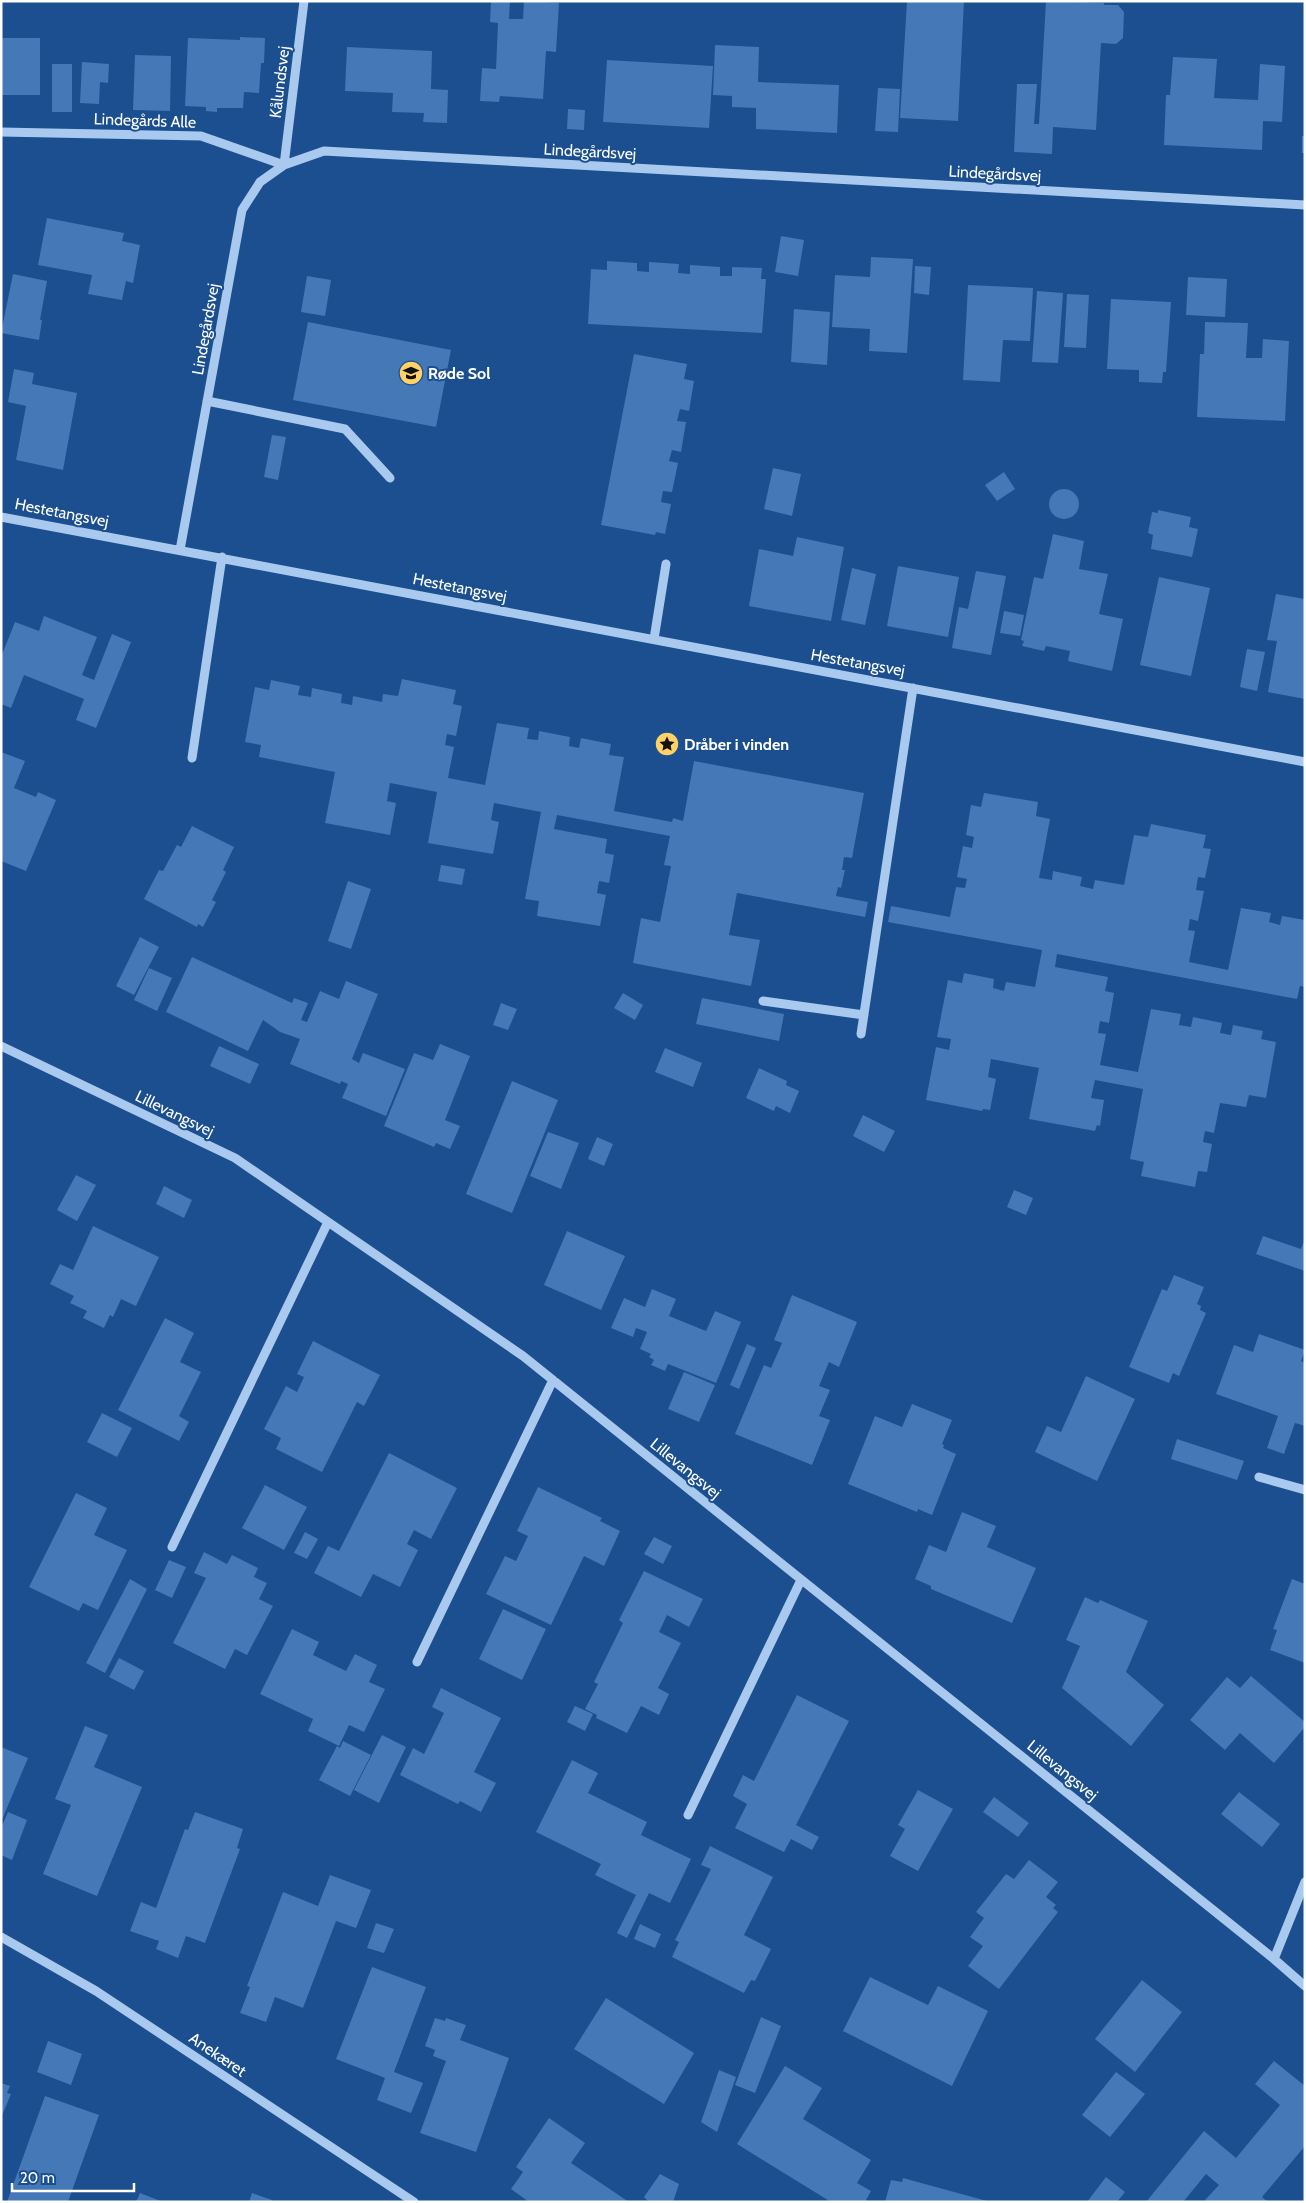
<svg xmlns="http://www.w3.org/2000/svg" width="1306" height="2203" font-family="Cabin,sans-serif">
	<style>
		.building { fill: #4478b7 }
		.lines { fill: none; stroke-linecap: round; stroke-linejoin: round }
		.minor { stroke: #a9c9ee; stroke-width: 9 }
		.labels { text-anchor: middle; stroke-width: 4; stroke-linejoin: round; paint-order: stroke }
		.street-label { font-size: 16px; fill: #fff; stroke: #1b4f8f }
		.poi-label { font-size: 16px; font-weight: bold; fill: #fff; stroke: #1b4f8f; text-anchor: start }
	</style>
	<rect width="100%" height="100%" fill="#1b4f8f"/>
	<path class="building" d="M 491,1 L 510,1 L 509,19 L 523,19 L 524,1 L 559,3 L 556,52 L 546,51 L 543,99 L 500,96 L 499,102 L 480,101 L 482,68 L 496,69 L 498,23 L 490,22 Z
		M 907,1 L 964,1 L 958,121 L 900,118 Z
		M 1046,1 L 1104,3 L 1104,5 L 1118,5 L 1124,12 L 1123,38 L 1116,44 L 1101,43 L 1096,130 L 1053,127 L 1052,154 L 1014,152 L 1017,84 L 1037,84 L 1034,124 L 1039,124 Z
		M 240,37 L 265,38 L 264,63 L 261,63 L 259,93 L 244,92 L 243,108 L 217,108 L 217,112 L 206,111 L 206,107 L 185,106 L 188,38 L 240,40 Z
		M 1,38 L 40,38 L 40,95 L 1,95 Z
		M 715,45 L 759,47 L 758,82 L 839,85 L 837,133 L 756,129 L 756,108 L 732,107 L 732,96 L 713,95 Z
		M 347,47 L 432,51 L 431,89 L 448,90 L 447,123 L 423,122 L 424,113 L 392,112 L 393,93 L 345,91 Z
		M 135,55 L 171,56 L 170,111 L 133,110 Z
		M 1173,57 L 1217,59 L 1214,98 L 1258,100 L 1260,64 L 1285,66 L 1282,122 L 1263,121 L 1262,150 L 1164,145 L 1166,95 L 1170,95 Z
		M 607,60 L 713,66 L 709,128 L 603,122 Z
		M 82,62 L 109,64 L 108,83 L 100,82 L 99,104 L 80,103 Z
		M 52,64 L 72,64 L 72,112 L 52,112 Z
		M 878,88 L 900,89 L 898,132 L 875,131 Z
		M 568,109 L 585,110 L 584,130 L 567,129 Z
		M 1302,136 L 1305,136 L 1305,153 L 1302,153 Z
		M 47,218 L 124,233 L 122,241 L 140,245 L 133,283 L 126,281 L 122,300 L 88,294 L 92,275 L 38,265 Z
		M 781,236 L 804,240 L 798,276 L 775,272 Z
		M 871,257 L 913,259 L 907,353 L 869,351 L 870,329 L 832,327 L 835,275 L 870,277 Z
		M 607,261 L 637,263 L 637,271 L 649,272 L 649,262 L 679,264 L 678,273 L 690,274 L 690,265 L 720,267 L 720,276 L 732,276 L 732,267 L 762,268 L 761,279 L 766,279 L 762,333 L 588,324 L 591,269 L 607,270 Z
		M 915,266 L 931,267 L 929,295 L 914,293 Z
		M 13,274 L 47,281 L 40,320 L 42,320 L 39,340 L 1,333 Z
		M 307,276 L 331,280 L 325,316 L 301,312 Z
		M 1188,277 L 1227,279 L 1225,317 L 1186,315 Z
		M 968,285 L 1033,288 L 1030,341 L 1003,340 L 1000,382 L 963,380 Z
		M 1037,291 L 1063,293 L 1058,363 L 1032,362 Z
		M 1067,294 L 1089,295 L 1086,348 L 1064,347 Z
		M 1111,299 L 1171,302 L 1166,372 L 1163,372 L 1162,383 L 1139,382 L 1139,370 L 1107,369 Z
		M 794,309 L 830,312 L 827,365 L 791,362 Z
		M 308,322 L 451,350 L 436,427 L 293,400 Z
		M 1205,322 L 1248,323 L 1246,358 L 1262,358 L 1263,339 L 1289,341 L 1285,421 L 1197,417 L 1200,354 L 1204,354 Z
		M 634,354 L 687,364 L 684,379 L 694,381 L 689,411 L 680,409 L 677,421 L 686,422 L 681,452 L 672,450 L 669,461 L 678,463 L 672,492 L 663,491 L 661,502 L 671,504 L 665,534 L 656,532 L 655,535 L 601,525 Z
		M 14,369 L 34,373 L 32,384 L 77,393 L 63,470 L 16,460 L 26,406 L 8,402 Z
		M 272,435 L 286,437 L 278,480 L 264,477 Z
		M 773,468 L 801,474 L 792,516 L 764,509 Z
		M 1004,472 L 1015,489 L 997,501 L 985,485 Z
		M1049 504a15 15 0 1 1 30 0a15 15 0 1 1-30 0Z
		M 1158,510 L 1191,517 L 1189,527 L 1198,529 L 1192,557 L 1151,549 L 1153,535 L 1148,533 L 1152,512 L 1158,513 Z
		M 1053,534 L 1084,541 L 1079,569 L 1108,574 L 1099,614 L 1123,619 L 1112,671 L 1068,661 L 1070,651 L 1046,646 L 1044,651 L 1022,646 L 1024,641 L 1021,640 L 1034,577 L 1043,579 Z
		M 797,537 L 844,547 L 831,621 L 749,606 L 759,549 L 793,556 Z
		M 898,566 L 959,577 L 948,637 L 887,626 Z
		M 852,568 L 876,574 L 865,625 L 841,620 Z
		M 976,571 L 1006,576 L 991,655 L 952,648 L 959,607 L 968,609 Z
		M 1159,577 L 1210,588 L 1191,676 L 1140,665 Z
		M 1276,594 L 1305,599 L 1305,699 L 1268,692 L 1277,641 L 1267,640 Z
		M 1004,611 L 1024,615 L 1020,636 L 1000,633 Z
		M 44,616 L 97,637 L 82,675 L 94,680 L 112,634 L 131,642 L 96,728 L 76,720 L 84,699 L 24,675 L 11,708 L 1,704 L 1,657 L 15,622 L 39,631 Z
		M 1247,649 L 1265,652 L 1257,691 L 1240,687 Z
		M 402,679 L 456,690 L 453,704 L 462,706 L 456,736 L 447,734 L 445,745 L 454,747 L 448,778 L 485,785 L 497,723 L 529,728 L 527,739 L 538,740 L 539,731 L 570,737 L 569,746 L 579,748 L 581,738 L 611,744 L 609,755 L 624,757 L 614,811 L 672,822 L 673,818 L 683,821 L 694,761 L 864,793 L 852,858 L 844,857 L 842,870 L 845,870 L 841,888 L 838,887 L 836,896 L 868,902 L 865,917 L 737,893 L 729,935 L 760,940 L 751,986 L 633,963 L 641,918 L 660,922 L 671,866 L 664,865 L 670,836 L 557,815 L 554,829 L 607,839 L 605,853 L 614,855 L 609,883 L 599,881 L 597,893 L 606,895 L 600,926 L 537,916 L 539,901 L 525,899 L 541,812 L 494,803 L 491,820 L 499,822 L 493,854 L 428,843 L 437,792 L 390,783 L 387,801 L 396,803 L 390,835 L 325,823 L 335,772 L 259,757 L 261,745 L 245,742 L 255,687 L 269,690 L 271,680 L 300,686 L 298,695 L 311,697 L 312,688 L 342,694 L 341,703 L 352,705 L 353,696 L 382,702 L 383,694 L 398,696 Z
		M 1,752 L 25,761 L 14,788 L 36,797 L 38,792 L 56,800 L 26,871 L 1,861 Z
		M 984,793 L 1038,802 L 1036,816 L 1050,819 L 1039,878 L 1052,880 L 1053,871 L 1082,877 L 1080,886 L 1093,889 L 1095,880 L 1124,885 L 1134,835 L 1148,837 L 1151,824 L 1206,835 L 1203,848 L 1211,849 L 1205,878 L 1198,877 L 1196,890 L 1204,891 L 1198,921 L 1190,919 L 1188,930 L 1195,931 L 1189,962 L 1228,970 L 1241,908 L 1271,913 L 1269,922 L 1280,925 L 1282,916 L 1305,920 L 1305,987 L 1300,986 L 1297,999 L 1057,954 L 1055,967 L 1108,977 L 1105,991 L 1114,993 L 1109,1023 L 1100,1021 L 1098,1033 L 1106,1034 L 1100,1065 L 1138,1072 L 1151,1009 L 1181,1014 L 1179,1025 L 1191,1027 L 1193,1017 L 1222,1023 L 1220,1033 L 1231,1035 L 1233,1025 L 1263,1031 L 1261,1039 L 1276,1042 L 1266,1098 L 1249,1095 L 1246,1107 L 1220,1103 L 1214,1133 L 1205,1131 L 1203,1142 L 1212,1144 L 1207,1172 L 1198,1171 L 1195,1187 L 1141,1176 L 1144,1162 L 1130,1159 L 1143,1089 L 1095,1080 L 1091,1098 L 1104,1100 L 1100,1126 L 1097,1125 L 1095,1131 L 1029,1119 L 1039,1068 L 991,1059 L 988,1077 L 996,1079 L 990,1110 L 983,1109 L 982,1111 L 926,1100 L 936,1047 L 949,1050 L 951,1039 L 937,1037 L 948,980 L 962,983 L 964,973 L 994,979 L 993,988 L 1004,991 L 1006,982 L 1035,987 L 1042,950 L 888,922 L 891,906 L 950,917 L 956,887 L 965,888 L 967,879 L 957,877 L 963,846 L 972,848 L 974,837 L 966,835 L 971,805 L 981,807 Z
		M 192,826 L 234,847 L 223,870 L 226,872 L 212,900 L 216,902 L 203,927 L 198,924 L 197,927 L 144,899 L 159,870 L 163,871 L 177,845 L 181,847 Z
		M 441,865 L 465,869 L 462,885 L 438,881 Z
		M 348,881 L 371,889 L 351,949 L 328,941 Z
		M 140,937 L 159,947 L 134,995 L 116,986 Z
		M 192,957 L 292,1003 L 294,998 L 308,1003 L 301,1020 L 307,1022 L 320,991 L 339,999 L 346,981 L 378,994 L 352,1059 L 359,1063 L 363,1053 L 405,1069 L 386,1116 L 342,1098 L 348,1084 L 341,1081 L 340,1084 L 290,1064 L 300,1039 L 280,1032 L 263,1020 L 248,1051 L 166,1012 Z
		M 149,968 L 172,978 L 157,1011 L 134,1000 Z
		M 623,993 L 643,1005 L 635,1020 L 614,1008 Z
		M 702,998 L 784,1014 L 779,1041 L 696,1024 Z
		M 501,1003 L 517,1009 L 508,1030 L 493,1025 Z
		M 440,1044 L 470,1056 L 445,1120 L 460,1126 L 450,1149 L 436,1143 L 434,1147 L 384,1126 L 414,1053 L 433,1060 Z
		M 219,1046 L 259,1064 L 250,1084 L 210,1066 Z
		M 665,1048 L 702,1063 L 693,1087 L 655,1072 Z
		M 759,1068 L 787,1081 L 786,1085 L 799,1091 L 790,1113 L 776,1106 L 774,1111 L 746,1098 Z
		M 512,1081 L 558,1100 L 512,1213 L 466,1194 Z
		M 863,1115 L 895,1131 L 884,1152 L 853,1136 Z
		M 548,1132 L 579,1143 L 561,1189 L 530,1176 Z
		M 597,1137 L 613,1144 L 604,1166 L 588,1159 Z
		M 76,1175 L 96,1185 L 77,1221 L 57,1210 Z
		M 164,1186 L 192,1200 L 184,1218 L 156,1204 Z
		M 1014,1190 L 1033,1198 L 1026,1215 L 1007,1207 Z
		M 93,1226 L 159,1257 L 136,1306 L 121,1299 L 113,1317 L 110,1315 L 104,1328 L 83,1318 L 87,1311 L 70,1303 L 74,1296 L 50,1284 L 60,1264 L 73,1270 Z
		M 567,1231 L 625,1256 L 601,1310 L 544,1285 Z
		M 1263,1236 L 1301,1249 L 1305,1239 L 1305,1271 L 1256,1254 Z
		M 1174,1275 L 1204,1287 L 1197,1304 L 1201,1306 L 1200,1310 L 1206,1313 L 1179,1376 L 1173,1373 L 1169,1383 L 1129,1367 L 1162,1289 L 1167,1291 Z
		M 652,1289 L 676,1299 L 669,1316 L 706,1331 L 715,1311 L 741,1322 L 716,1383 L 668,1364 L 665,1371 L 651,1365 L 654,1360 L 649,1357 L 651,1354 L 640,1349 L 647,1332 L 636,1328 L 633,1337 L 611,1328 L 624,1298 L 645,1307 Z
		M 792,1295 L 857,1322 L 839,1367 L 829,1362 L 819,1386 L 830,1390 L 819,1416 L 830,1420 L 812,1465 L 735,1434 L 764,1365 L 771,1368 L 782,1343 L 774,1340 Z
		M 165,1318 L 194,1333 L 180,1362 L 201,1372 L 179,1416 L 189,1422 L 179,1441 L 118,1410 Z
		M 1259,1334 L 1305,1350 L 1301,1361 L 1305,1363 L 1305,1426 L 1295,1423 L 1284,1454 L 1267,1448 L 1278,1416 L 1216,1394 L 1234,1345 L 1253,1352 Z
		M 313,1341 L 380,1375 L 364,1406 L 357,1402 L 322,1472 L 276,1449 L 281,1438 L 264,1429 L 286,1386 L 297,1392 L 304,1377 L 297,1374 Z
		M 747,1344 L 756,1348 L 739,1389 L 730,1385 Z
		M 684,1372 L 715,1385 L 699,1422 L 668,1409 Z
		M 1086,1376 L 1135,1399 L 1097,1481 L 1035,1452 L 1047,1426 L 1061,1432 Z
		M 912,1404 L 952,1420 L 942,1444 L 944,1445 L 943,1448 L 956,1454 L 932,1515 L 918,1509 L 917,1512 L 848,1484 L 875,1416 L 902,1427 Z
		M 102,1413 L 132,1428 L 117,1457 L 87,1442 Z
		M 1177,1439 L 1244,1461 L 1237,1480 L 1171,1459 Z
		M 389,1453 L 457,1488 L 431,1539 L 414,1530 L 407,1544 L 418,1550 L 400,1587 L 373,1574 L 361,1597 L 314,1573 L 328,1546 L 339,1551 Z
		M 265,1485 L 307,1507 L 284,1550 L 242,1528 Z
		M 538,1487 L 602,1518 L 600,1521 L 620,1531 L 604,1566 L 584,1556 L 551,1625 L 486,1594 L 505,1556 L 516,1561 L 528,1536 L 517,1531 Z
		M 76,1493 L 107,1508 L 94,1535 L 127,1550 L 98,1610 L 83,1603 L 79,1611 L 29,1587 Z
		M 962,1512 L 996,1526 L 987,1547 L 1036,1568 L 1012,1623 L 931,1589 L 931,1586 L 915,1579 L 929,1545 L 946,1552 Z
		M 305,1532 L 318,1539 L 307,1559 L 294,1553 Z
		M 654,1537 L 672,1546 L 663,1564 L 644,1554 Z
		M 204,1552 L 227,1564 L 232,1555 L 258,1568 L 254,1577 L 267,1583 L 259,1599 L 273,1606 L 247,1655 L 235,1649 L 225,1669 L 173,1643 L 206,1578 L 194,1573 Z
		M 169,1560 L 186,1567 L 172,1598 L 155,1590 Z
		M 644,1571 L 703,1599 L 689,1627 L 667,1615 L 659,1632 L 681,1643 L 658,1688 L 669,1694 L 659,1715 L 641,1706 L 627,1733 L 596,1718 L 597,1715 L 585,1709 L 598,1684 L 594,1682 L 623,1623 L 619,1620 Z
		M 130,1579 L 147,1589 L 105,1673 L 86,1663 Z
		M 1292,1579 L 1305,1584 L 1305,1663 L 1270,1650 L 1277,1630 L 1273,1629 Z
		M 1085,1597 L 1098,1603 L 1100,1600 L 1148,1621 L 1126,1672 L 1164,1705 L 1131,1746 L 1062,1688 L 1080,1646 L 1066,1640 Z
		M 503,1609 L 546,1629 L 522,1680 L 479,1659 Z
		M 292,1629 L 319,1642 L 313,1655 L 346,1671 L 355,1654 L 377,1665 L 369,1682 L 385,1689 L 364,1732 L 349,1725 L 339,1746 L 308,1731 L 313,1719 L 260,1694 Z
		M 119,1658 L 144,1671 L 134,1690 L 109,1677 Z
		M 1251,1676 L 1305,1722 L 1305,1727 L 1274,1763 L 1240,1733 L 1225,1750 L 1190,1720 L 1227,1677 L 1240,1688 Z
		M 441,1688 L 501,1718 L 474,1772 L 496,1783 L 481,1812 L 460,1801 L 458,1804 L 400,1775 L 413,1748 L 424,1754 L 444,1713 L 432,1707 Z
		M 797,1695 L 849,1721 L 796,1825 L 819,1837 L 812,1850 L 791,1839 L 784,1852 L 735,1828 L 747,1804 L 733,1796 L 743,1775 L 754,1781 Z
		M 575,1706 L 593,1714 L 585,1731 L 567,1722 Z
		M 85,1726 L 108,1735 L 94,1767 L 142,1787 L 97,1896 L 43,1874 L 71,1805 L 55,1799 Z
		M 382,1735 L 406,1747 L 379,1803 L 354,1790 Z
		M 343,1741 L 371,1755 L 350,1796 L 319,1780 L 337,1746 L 340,1748 Z
		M 1,1747 L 28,1758 L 1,1822 Z
		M 572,1760 L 598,1773 L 588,1793 L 647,1822 L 641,1835 L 691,1859 L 670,1903 L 649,1893 L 627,1938 L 617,1933 L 636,1895 L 595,1875 L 601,1864 L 536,1832 Z
		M 918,1790 L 953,1809 L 918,1871 L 890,1856 L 905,1829 L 898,1825 Z
		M 1239,1792 L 1280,1824 L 1262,1847 L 1221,1814 Z
		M 994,1797 L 1029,1823 L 1018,1837 L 983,1812 Z
		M 8,1812 L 27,1820 L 12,1860 L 1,1855 L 1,1828 Z
		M 195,1812 L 243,1829 L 237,1848 L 240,1849 L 205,1943 L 186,1936 L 178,1958 L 156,1949 L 159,1941 L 130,1931 L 141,1902 L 156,1908 L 185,1829 L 188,1830 Z
		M 710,1846 L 773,1877 L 744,1935 L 771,1949 L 755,1981 L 751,1980 L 744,1993 L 672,1957 L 679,1942 L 675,1940 L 711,1869 L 701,1865 Z
		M 1029,1860 L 1058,1882 L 1046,1897 L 1056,1905 L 1053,1908 L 1058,1912 L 999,1989 L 968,1966 L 983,1946 L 970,1937 L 984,1918 L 976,1912 L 1006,1874 L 1014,1879 Z
		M 330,1875 L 371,1890 L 356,1928 L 336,1921 L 303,2008 L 275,1997 L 266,2022 L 240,2013 L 250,1987 L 247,1986 L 283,1892 L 318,1906 Z
		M 376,1923 L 394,1929 L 384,1953 L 367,1948 Z
		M 640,1924 L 661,1934 L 655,1948 L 634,1939 Z
		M 372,1967 L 426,1987 L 394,2072 L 423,2083 L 411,2113 L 377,2100 L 385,2078 L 336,2059 Z
		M 870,1977 L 928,2005 L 938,1986 L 988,2011 L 952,2086 L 843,2031 Z
		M 1142,1980 L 1182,2012 L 1135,2072 L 1095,2039 Z
		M 606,1998 L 694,2053 L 664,2104 L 574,2049 Z
		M 761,2017 L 781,2026 L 755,2093 L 735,2085 Z
		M 435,2018 L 445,2021 L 446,2018 L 466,2025 L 460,2040 L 509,2058 L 476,2152 L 420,2133 L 446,2061 L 433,2056 L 435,2050 L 425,2046 Z
		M 48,2041 L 82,2054 L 71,2085 L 37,2072 Z
		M 1274,2061 L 1305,2086 L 1305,2146 L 1262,2197 L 1268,2202 L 1207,2202 L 1205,2200 L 1219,2185 L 1206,2174 L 1183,2202 L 1146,2202 L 1204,2131 L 1236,2158 L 1280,2105 L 1255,2084 Z
		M 785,2066 L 822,2088 L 803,2119 L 871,2160 L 857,2183 L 871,2191 L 865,2202 L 831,2202 L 737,2144 Z
		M 719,2070 L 736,2077 L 717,2132 L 701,2122 Z
		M 1116,2072 L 1145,2094 L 1110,2137 L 1082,2115 Z
		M 1,2083 L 10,2086 L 7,2093 L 11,2094 L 1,2118 Z
		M 45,2096 L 99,2115 L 68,2202 L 7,2202 Z
		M 549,2118 L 585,2143 L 571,2163 L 629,2202 L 529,2202 L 511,2189 L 523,2172 L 516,2167 Z
		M 660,2174 L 679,2184 L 673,2202 L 649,2202 L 644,2197 Z
		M 1106,2177 L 1125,2192 L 1117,2202 L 1087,2202 Z
		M 903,2178 L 987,2201 L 987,2202 L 885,2202 L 891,2180 L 902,2182 Z
		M 140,2193 L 163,2202 L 136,2202 Z
		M 252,2193 L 272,2200 L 272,2202 L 249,2202 Z"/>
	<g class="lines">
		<path class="minor" d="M 1,132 L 201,136 L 284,165 L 304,1
			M 207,401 L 345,429 L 390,478
			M 1,517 L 1305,762
			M 180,550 L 242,210 L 260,182 L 284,165 L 324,151 L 1305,205
			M 654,639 L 666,564
			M 192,758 L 222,557
			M 763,1001 L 864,1015
			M 861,1034 L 913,688
			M 1,1046 L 235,1158 L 523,1356 L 1274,1959 L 1305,1986
			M 1259,1477 L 1305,1490
			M 172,1547 L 328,1222
			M 417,1662 L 553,1380
			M 688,1815 L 801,1580
			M 1,1937 L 96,1991 L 414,2202
			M 1274,1959 L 1305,1882"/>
	</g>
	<defs>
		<g id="school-disc" transform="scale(1.25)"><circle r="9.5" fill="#ffd166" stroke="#1b4f8f"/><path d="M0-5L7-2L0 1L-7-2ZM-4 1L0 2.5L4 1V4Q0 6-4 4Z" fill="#111"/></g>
		<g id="sight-disc" transform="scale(1.25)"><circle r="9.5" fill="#ffd166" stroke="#1b4f8f"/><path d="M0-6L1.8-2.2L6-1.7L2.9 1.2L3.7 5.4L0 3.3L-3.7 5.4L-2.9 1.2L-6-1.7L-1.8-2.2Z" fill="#111"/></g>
	</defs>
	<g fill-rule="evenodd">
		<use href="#school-disc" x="411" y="373"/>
		<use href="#sight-disc" x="667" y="744"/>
	</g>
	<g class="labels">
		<g class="street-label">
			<text transform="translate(279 82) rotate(-83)" y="6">Kålundsvej</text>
			<text transform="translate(145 120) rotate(2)" y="6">Lindegårds Alle</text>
			<text transform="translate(590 151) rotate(3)" y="6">Lindegårdsvej</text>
			<text transform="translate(995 173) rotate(3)" y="6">Lindegårdsvej</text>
			<text transform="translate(205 329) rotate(-80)" y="6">Lindegårdsvej</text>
			<text transform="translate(62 512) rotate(11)" y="6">Hestetangsvej</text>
			<text transform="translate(460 587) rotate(11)" y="6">Hestetangsvej</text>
			<text transform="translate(858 662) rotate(10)" y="6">Hestetangsvej</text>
			<text transform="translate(175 1113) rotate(26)" y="6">Lillevangsvej</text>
			<text transform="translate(686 1468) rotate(39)" y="6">Lillevangsvej</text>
			<text transform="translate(1063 1770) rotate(39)" y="6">Lillevangsvej</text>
			<text transform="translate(218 2054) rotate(34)" y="6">Anekæret</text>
		</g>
		<g class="poi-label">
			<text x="428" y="379">Røde Sol</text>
			<text x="684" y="750">Dråber i vinden</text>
		</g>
	</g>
	<rect width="1306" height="2203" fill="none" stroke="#ffffff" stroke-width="5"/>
	<path d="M12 2183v8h122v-8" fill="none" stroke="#ffffff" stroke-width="2.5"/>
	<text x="20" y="2183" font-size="15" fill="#ffffff" stroke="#1b4f8f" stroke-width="4" paint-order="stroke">20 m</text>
</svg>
